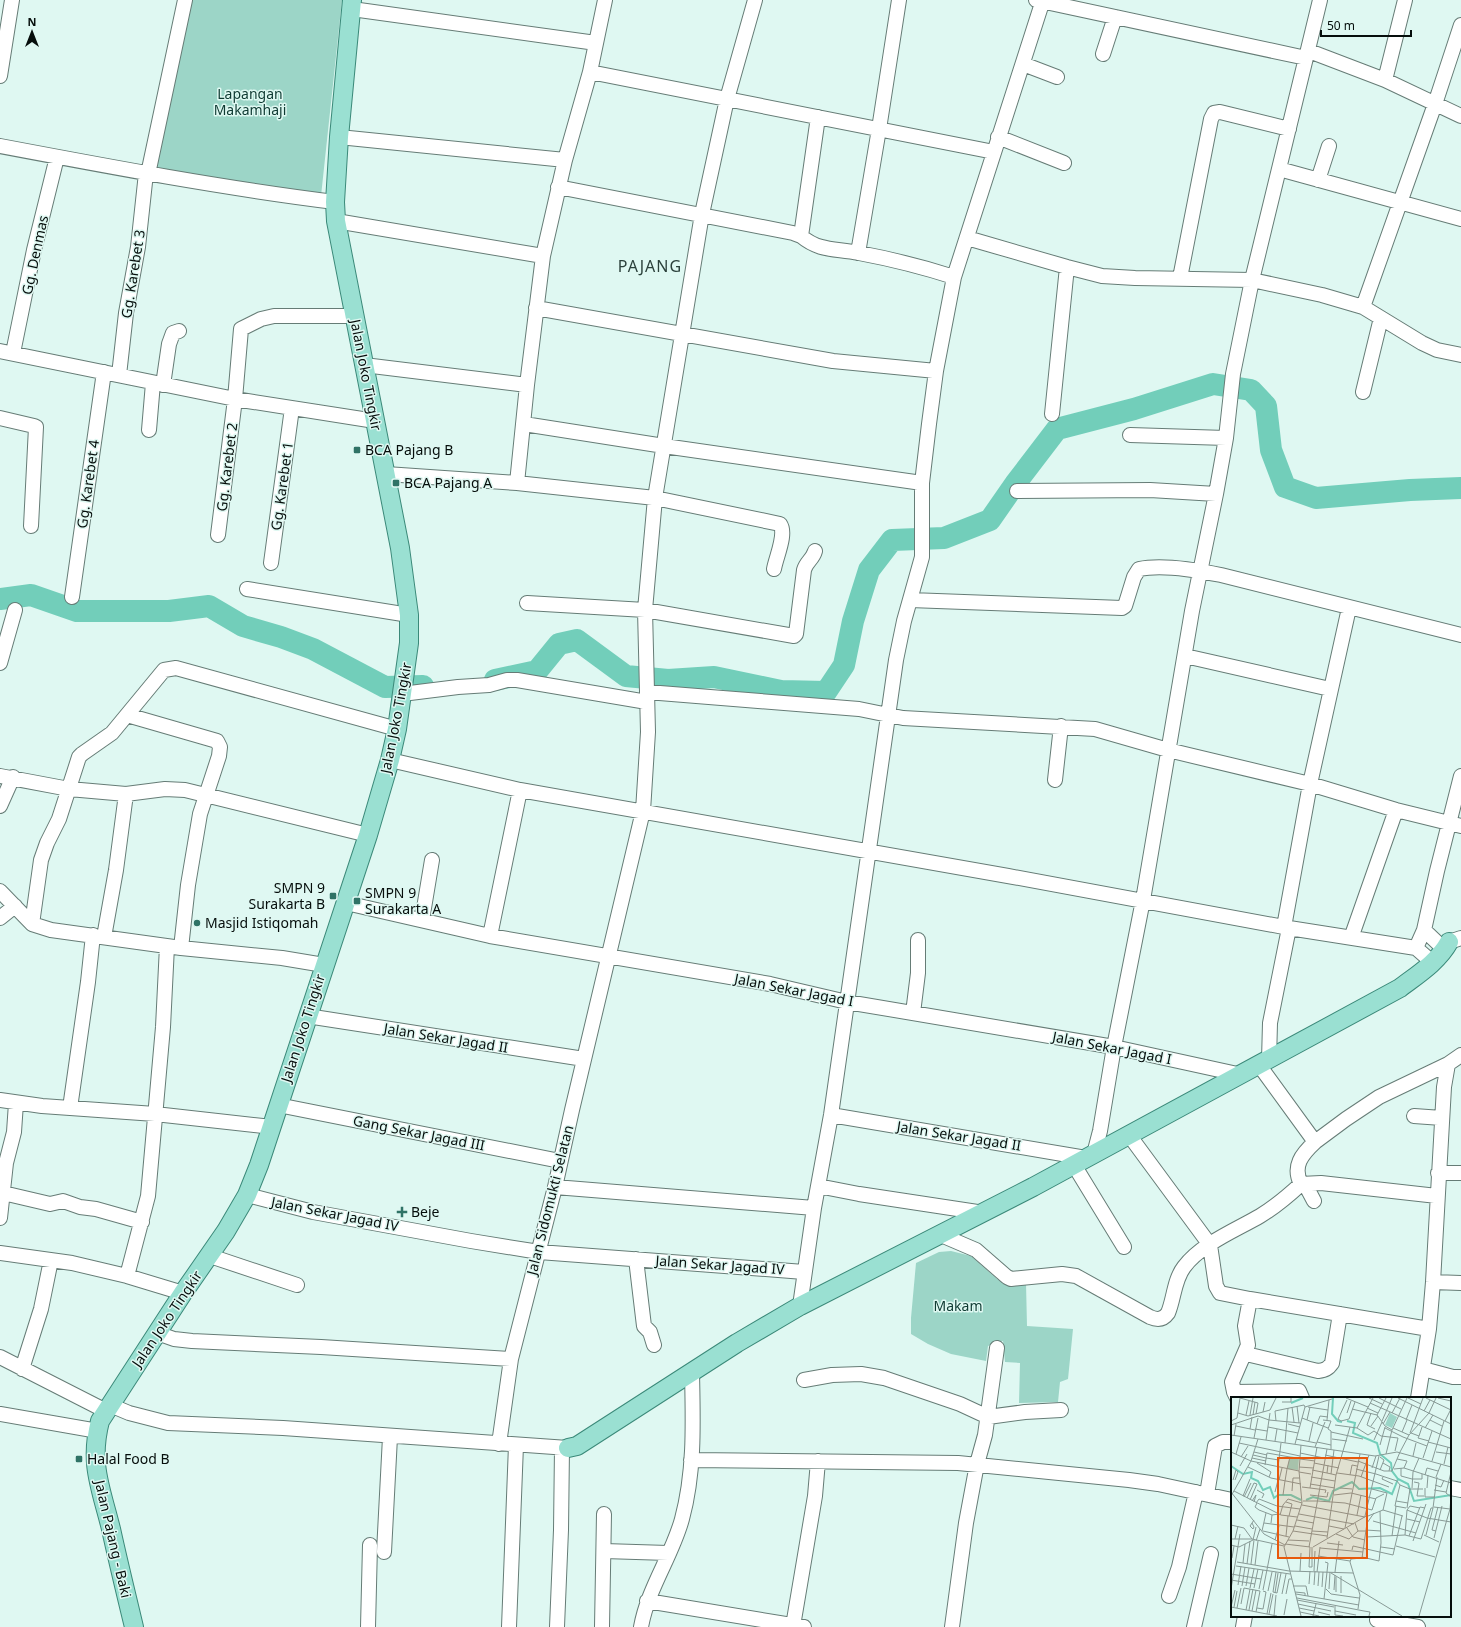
<svg xmlns="http://www.w3.org/2000/svg" width="1461" height="1627" font-family="'Noto Sans',sans-serif">
	<style>
		.green { fill: #9cd5c7 }
		.lines { fill: none; stroke-linecap: round; stroke-linejoin: round }
		.river { stroke: #72ceba; stroke-width: 22 }
		.minor-casing { stroke: #667c76; stroke-width: 16 }
		.major-casing { stroke: #3b8979; stroke-width: 20 }
		.minor { stroke: #fff; stroke-width: 14 }
		.major { stroke: #9ae0d2; stroke-width: 18 }
		.poi-dot { fill: #2f7366; stroke: #dff8f2; stroke-width: 1.5 }
		.labels { text-anchor: middle; stroke-width: 3; stroke-linejoin: round; paint-order: stroke }
		.park-label { font-size: 14px; fill: #0e3a32; stroke: #dff8f2 }
		.street-label { font-size: 14px; fill: #060e0c; stroke: #dff8f2 }
		.poi-label { font-size: 14px; fill: #060e0c; stroke: #dff8f2; text-anchor: start }
		.quarter-label { font-size: 16px; letter-spacing: 1px; fill: #2b403b; stroke: #dff8f2 }
		.inset-river { fill: none; stroke: #72ceba; stroke-width: 2 }
		.inset-road { fill: none; stroke: #889a96; stroke-width: 1 }
		.view { fill: #e8590c; fill-opacity: 0.15; stroke: #e8590c; stroke-width: 2 }
		.inset-edge { fill: none; stroke: #060e0c; stroke-width: 2 }
	</style>
	<rect width="100%" height="100%" fill="#dff8f2"/>
	<path class="green" d="M 189,0 L 342,0 L 321,196 L 153,169 Z
		M 951,1251 L 971,1256 L 997,1279 L 1007,1285 L 1026,1283 L 1027,1326 L 1073,1329 L 1068,1379 L 1060,1382 L 1058,1402 L 1019,1403 L 1020,1363 L 1005,1362 L 1003,1341 L 988,1346 L 986,1361 L 951,1354 L 928,1344 L 911,1334 L 911,1318 L 916,1263 L 939,1252 Z"/>
	<g class="lines">
		<path class="river" d="M 0,599 L 31,595 L 77,611 L 169,611 L 209,606 L 243,626 L 281,637 L 313,649 L 385,687 L 423,686
			M 495,680 L 537,671 L 559,644 L 577,640 L 626,676 L 668,680 L 714,677 L 781,691 L 826,692 L 844,665 L 853,621 L 869,570 L 892,540 L 944,538 L 990,520 L 1015,484 L 1057,429 L 1134,409 L 1213,384 L 1251,390 L 1266,406 L 1271,450 L 1285,487 L 1316,498 L 1410,490 L 1461,488"/>
		<g class="minor-casing">
			<path id="minor" d="M 1036,0 L 1306,58
				M 352,9 L 596,43
				M 1309,51 L 1385,80 L 1461,116
				M 1103,54 L 1115,17
				M 1023,64 L 1057,77
				M 590,72 L 994,152
				M 0,76 L 12,0
				M 1385,80 L 1405,0
				M 818,117 L 801,236 C 820,252 836,248 859,253 C 891,259 923,267 954,277
				M 339,137 L 565,160
				M 998,137 L 1064,163
				M 0,146 C 111,167 222,188 335,202
				M 1279,169 L 1461,219
				M 148,174 L 185,0
				M 1318,180 L 1329,146
				M 558,187 L 793,233 L 801,236
				M 336,221 L 543,256
				M 967,238 L 1067,267 L 1102,276 L 1135,278 L 1252,280 L 1322,295 L 1363,307 L 1422,343 L 1437,350 L 1461,355
				M 858,253 L 879,129 L 899,0
				M 1180,278 L 1211,119 L 1214,113 L 1220,112 L 1289,129
				M 1363,307 L 1435,104 L 1461,25
				M 536,308 L 833,361 L 936,371
				M 0,351 L 235,399 L 375,421
				M 13,353 L 34,250 L 57,157
				M 364,365 L 527,385
				M 119,375 L 126,313 L 138,247 L 146,173
				M 163,385 L 169,344 L 173,333 L 179,331
				M 1363,392 L 1381,318
				M 1052,414 L 1067,267
				M 0,418 L 34,426 L 36,427 L 31,526
				M 524,424 L 664,446 L 922,483
				M 149,430 L 153,383
				M 1130,435 L 1226,438
				M 386,474 L 517,483 L 655,498 L 780,524 C 787,534 776,557 774,569
				M 517,483 L 527,385 L 543,256 L 565,160 L 590,72 L 605,0
				M 1017,491 L 1150,490 L 1216,494
				M 218,535 L 235,399 L 241,329 L 261,319 L 274,316 L 355,316
				M 271,563 L 292,408
				M 247,589 L 409,615
				M 72,597 L 104,372
				M 910,600 L 1122,608 L 1125,606 L 1134,577 L 1139,569 C 1162,564 1197,570 1221,575 L 1461,635
				M 527,603 L 645,610 L 794,636 L 796,634 L 804,570 C 806,562 813,559 815,551
				M 1185,656 L 1330,689
				M 0,663 L 15,610
				M 647,692 L 859,709 L 903,718 L 1095,729 L 1168,750 L 1310,784 L 1396,810 L 1461,826
				M 402,694 L 458,687 L 489,685 L 507,680 L 517,680 L 647,702
				M 127,715 L 217,741 L 220,747 L 219,756 L 200,814 L 188,885 L 181,948
				M 390,760 L 520,790 L 1008,876 L 1289,928 L 1416,948 L 1432,962
				M 0,776 L 69,789 L 126,794 L 165,789 L 185,790 L 368,835
				M 1055,780 L 1061,726
				M 0,806 L 13,777
				M 0,891 L 32,924 L 51,930 L 181,948 L 282,958 L 324,965
				M 346,903 L 490,936 L 770,984 L 847,1002 L 1114,1047 L 1242,1075
				M 0,918 L 15,906
				M 422,920 L 432,860
				M 32,924 L 41,860 L 47,843 L 59,819 L 79,757 L 82,754 L 112,733 L 164,670 L 176,668 L 397,729
				M 1284,927 L 1310,784 L 1349,608
				M 1424,930 L 1445,950
				M 490,936 L 520,790
				M 104,937 L 116,870 L 126,794
				M 1351,938 L 1396,810
				M 1449,942 L 1461,938
				M 1416,948 L 1424,930 L 1437,871 L 1461,776
				M 913,1013 L 918,973 L 918,940
				M 307,1016 L 584,1059
				M 1269,1060 L 1270,1023 L 1289,928
				M 1259,1065 L 1315,1142 C 1302,1154 1292,1166 1301,1184 L 1321,1183 L 1437,1196
				M 0,1100 L 42,1106 L 155,1114 L 272,1127
				M 278,1105 L 560,1161
				M 70,1108 L 88,982 L 93,935
				M 831,1115 L 1086,1158
				M 1414,1116 L 1442,1118
				M 1129,1135 L 1210,1245 L 1216,1286 L 1220,1293 L 1250,1299 L 1429,1329
				M 1315,1142 L 1346,1119 L 1379,1097 L 1448,1064
				M 1094,1154 L 1100,1131 L 1114,1047 L 1143,900 L 1192,611 L 1216,494 L 1226,438 L 1233,374 L 1252,280 L 1320,0
				M 1074,1165 L 1124,1247
				M 1438,1173 L 1461,1173
				M 1305,1184 L 1314,1201
				M 818,1186 L 859,1194 L 984,1213
				M 555,1187 L 814,1208
				M 3,1193 L 50,1204 L 63,1201 L 80,1207 L 96,1209 L 142,1222
				M 247,1195 L 313,1212 L 471,1241 L 539,1252 L 804,1272
				M 0,1218 L 6,1163 L 14,1132 L 16,1103
				M 941,1235 L 976,1250 L 1007,1277 L 1011,1279 L 1062,1274 L 1076,1276 L 1150,1317 C 1157,1320 1163,1320 1168,1313 C 1174,1299 1174,1280 1184,1267 C 1201,1244 1236,1230 1260,1216 C 1275,1207 1288,1196 1301,1184
				M 0,1253 L 72,1263 L 127,1276 L 183,1293
				M 210,1256 L 297,1285
				M 636,1259 L 644,1326 L 650,1332 L 654,1345
				M 127,1276 L 148,1196 L 163,1027 L 167,946
				M 1433,1282 L 1461,1283
				M 800,1306 L 814,1208 L 831,1115 L 896,660 L 904,621 L 922,557 L 922,483 L 929,424 L 936,371 L 954,277 L 1043,0
				M 157,1333 L 174,1339 L 192,1341 L 321,1347 L 511,1359
				M 1246,1354 L 1318,1371 C 1325,1370 1328,1369 1332,1363 L 1340,1314
				M 0,1357 L 106,1411
				M 22,1369 L 41,1309 L 51,1260
				M 1423,1369 L 1453,1377 L 1461,1377
				M 804,1380 L 832,1375 L 861,1374 L 884,1378 L 960,1404 L 988,1417 L 1025,1412 L 1061,1410
				M 1234,1392 L 1299,1391 L 1302,1398
				M 1237,1398 L 1234,1392 L 1232,1382 L 1248,1345 L 1245,1326 L 1250,1299
				M 1418,1398 L 1429,1329 L 1433,1282 L 1444,1087 L 1448,1064 L 1461,1055
				M 110,1405 L 129,1413 L 168,1423 L 283,1428 L 568,1448
				M 0,1414 L 98,1431
				M 499,1444 L 511,1359 L 555,1187 L 572,1110 L 643,811 L 648,732 L 645,610 L 655,498 L 702,214 L 727,99 L 755,0
				M 691,1460 L 958,1463 L 1129,1480 L 1158,1484 L 1232,1500
				M 1450,1488 L 1461,1490
				M 1207,1494 L 1215,1446 L 1223,1442 L 1232,1442
				M 604,1551 L 668,1553
				M 384,1552 L 390,1437
				M 1169,1596 L 1179,1567 L 1196,1492
				M 647,1601 L 804,1627
				M 1377,1620 L 1418,1627
				M 793,1626 L 815,1496 L 818,1461
				M 368,1627 L 370,1545
				M 509,1627 L 516,1445
				M 557,1627 L 561,1530 L 562,1448
				M 602,1627 L 604,1514
				M 641,1627 C 648,1588 672,1556 682,1519 C 695,1471 693,1421 692,1373
				M 952,1627 L 966,1523 L 977,1464 L 985,1435 L 997,1348
				M 1194,1627 L 1211,1554
				M 1243,1627 L 1245,1616"/>
		</g>
		<g class="major-casing">
			<path id="major" d="M 568,1448 L 577,1446 L 737,1343 L 800,1306 L 1033,1187 L 1400,988 C 1417,975 1438,962 1449,942
				M 134,1627 C 126,1594 118,1561 111,1529 C 101,1488 89,1464 100,1421 L 183,1293 L 226,1231 L 247,1195 L 259,1165 L 368,835 L 390,760 L 397,729 L 409,643 L 409,615 L 400,548 L 336,221 L 335,202 L 339,137 L 352,0"/>
		</g>
		<use href="#minor" class="minor"/>
		<use href="#major" class="major"/>
	</g>
	<g class="poi-dot">
		<rect x="353" y="446" width="8" height="8" rx="2"/>
		<rect x="392" y="479" width="8" height="8" rx="2"/>
		<rect x="329" y="892" width="8" height="8" rx="2"/>
		<rect x="353" y="897" width="8" height="8" rx="2"/>
		<circle cx="197" cy="923" r="4"/>
		<path d="M400 1206h4v4h4v4h-4v4h-4v-4h-4v-4h4z"/>
		<rect x="75" y="1455" width="8" height="8" rx="2"/>
	</g>
	<g class="labels">
		<g class="park-label">
			<text x="250" y="99">Lapangan<tspan x="250" dy="16">Makamhaji</tspan></text>
			<text x="958" y="1311">Makam</text>
		</g>
		<g class="street-label">
			<text transform="translate(35 255) rotate(-78)" y="5">Gg. Denmas</text>
			<text transform="translate(133 274) rotate(-81)" y="5">Gg. Karebet 3</text>
			<text transform="translate(366 375) rotate(79)" y="5">Jalan Joko Tingkir</text>
			<text transform="translate(227 467) rotate(-83)" y="5">Gg. Karebet 2</text>
			<text transform="translate(88 484) rotate(-82)" y="5">Gg. Karebet 4</text>
			<text transform="translate(282 486) rotate(-82)" y="5">Gg. Karebet 1</text>
			<text transform="translate(396 718) rotate(-79)" y="5">Jalan Joko Tingkir</text>
			<text transform="translate(794 990) rotate(11)" y="5">Jalan Sekar Jagad I</text>
			<text transform="translate(303 1028) rotate(-72)" y="5">Jalan Joko Tingkir</text>
			<text transform="translate(446 1038) rotate(9)" y="5">Jalan Sekar Jagad II</text>
			<text transform="translate(1112 1048) rotate(11)" y="5">Jalan Sekar Jagad I</text>
			<text transform="translate(419 1133) rotate(11)" y="5">Gang Sekar Jagad III</text>
			<text transform="translate(959 1136) rotate(9)" y="5">Jalan Sekar Jagad II</text>
			<text transform="translate(550 1200) rotate(-76)" y="5">Jalan Sidomukti Selatan</text>
			<text transform="translate(335 1214) rotate(11)" y="5">Jalan Sekar Jagad IV</text>
			<text transform="translate(720 1265) rotate(4)" y="5">Jalan Sekar Jagad IV</text>
			<text transform="translate(167 1319) rotate(-56)" y="5">Jalan Joko Tingkir</text>
			<text transform="translate(113 1539) rotate(77)" y="5">Jalan Pajang - Baki</text>
		</g>
		<g class="poi-label">
			<text x="365" y="455">BCA Pajang B</text>
			<text x="404" y="488">BCA Pajang A</text>
			<text x="325" y="893" text-anchor="end">SMPN 9<tspan x="325" dy="16">Surakarta B</tspan></text>
			<text x="365" y="898">SMPN 9<tspan x="365" dy="16">Surakarta A</tspan></text>
			<text x="205" y="928">Masjid Istiqomah</text>
			<text x="411" y="1217">Beje</text>
			<text x="87" y="1464">Halal Food B</text>
		</g>
		<g class="quarter-label">
			<text x="650" y="272">PAJANG</text>
		</g>
	</g>
	<g transform="translate(1231 1397)">
		<rect width="220" height="220" fill="#dff8f2"/>
		<path d="M 159,16 L 166,20 L 161,31 L 154,28 ZM 59,59 L 68,61 L 67,73 L 56,72 Z" fill="#9cd5c7"/>
		<path class="inset-river" d="M 102,1 L 101,17 L 107,24 L 111,25M 60,6 L 72,1M 116,24 L 124,26 L 122,36 L 146,46 L 149,57 L 160,66 L 161,74 L 167,82 L 177,87 L 183,104 L 220,98M 0,69 L 12,77 L 21,75 L 20,81 L 27,84 L 32,93 L 39,90 L 43,101 L 47,98 L 60,98 L 70,103M 75,103 L 82,100 L 98,104 L 102,94 L 121,85 L 128,92 L 149,91 L 161,97 L 167,82"/>
		<path class="inset-road" d="M 9,1 L 27,6 L 25,17M 115,1 L 137,10M 138,1 L 151,7M 148,1 L 170,12M 167,1 L 220,27M 177,1 L 190,7M 195,1 L 220,13M 207,1 L 220,4M 116,3 L 107,22 L 110,24 L 118,22 L 124,5M 51,5 L 60,5 L 60,1M 139,6 L 220,42M 66,9 L 68,26M 61,10 L 63,25M 77,10 L 97,13M 136,11 L 147,16M 121,12 L 146,18 L 154,29 L 161,33M 193,14 L 199,3M 32,15 L 39,13 L 45,1M 7,16 L 17,19 L 32,15 L 34,5M 116,16 L 120,4M 140,16 L 136,28 L 144,32M 161,16 L 169,1M 15,18 L 18,4M 19,18 L 22,1M 22,18 L 24,5M 146,18 L 155,1M 71,21 L 97,31M 76,23 L 79,10M 92,23 L 100,24 L 97,32 L 100,34 L 100,52M 96,23 L 98,3M 175,23 L 181,8M 199,23 L 211,29M 0,24 L 6,21 L 9,1M 45,24 L 44,14 L 73,8 L 74,10M 151,24 L 161,1M 214,24 L 220,12M 57,27 L 69,30M 86,27 L 89,19 L 97,20M 152,27 L 159,15M 0,28 L 27,19 L 38,23 L 69,26M 104,28 L 126,31 L 142,1M 5,29 L 24,33M 140,29 L 147,19M 37,30 L 67,36M 126,31 L 137,38 L 143,34 L 150,39 L 167,41M 154,31 L 172,40M 162,31 L 178,38M 194,31 L 202,18M 19,32 L 21,20M 24,32 L 36,34M 100,35 L 132,42M 171,35 L 176,23M 179,36 L 192,1M 180,36 L 188,39 L 191,30M 0,38 L 144,59 L 166,55 L 220,70M 3,39 L 5,27M 188,39 L 187,41 L 198,44M 172,40 L 196,49M 23,41 L 27,21M 65,42 L 85,46M 101,42 L 116,44M 35,43 L 39,16M 143,43 L 151,25M 44,44 L 46,32M 78,44 L 82,26M 86,45 L 100,48M 197,45 L 220,51M 8,46 L 69,59M 54,46 L 57,11M 64,47 L 74,10 L 101,2M 149,48 L 154,30M 84,50 L 94,25M 164,54 L 167,41M 0,55 L 20,64 L 68,74M 23,55 L 36,58M 169,55 L 178,38 L 198,16 L 205,1M 205,55 L 220,57M 36,56 L 59,60M 69,56 L 93,61M 5,57 L 10,40M 155,57 L 161,33 L 176,1M 22,58 L 35,61M 94,58 L 127,65M 182,59 L 185,46M 10,60 L 17,49M 149,60 L 153,63 L 149,73M 21,61 L 35,64M 35,61 L 48,63M 192,61 L 201,34M 69,62 L 84,64M 166,62 L 176,64 L 173,71M 127,64 L 153,74 L 161,74 L 169,55M 201,64 L 213,24M 26,66 L 40,75 L 38,80M 83,66 L 108,71M 152,66 L 159,70 L 158,74M 213,67 L 217,50M 34,68 L 36,56M 97,68 L 96,76 L 105,78M 9,69 L 16,57M 17,70 L 40,81 L 70,87M 47,70 L 50,46M 68,70 L 82,71M 141,71 L 145,59M 170,71 L 170,79 L 181,82 L 191,82 L 191,77M 56,72 L 59,60M 125,72 L 145,77M 163,72 L 173,71 L 220,86M 81,73 L 96,76M 68,75 L 80,77M 106,76 L 128,79 L 158,90M 100,77 L 103,53M 145,77 L 166,84 L 169,88M 119,78 L 121,68 L 126,69M 194,78 L 196,71 L 207,74M 80,80 L 104,84M 130,80 L 138,58M 152,80 L 151,82 L 162,87M 205,80 L 210,67M 2,83 L 5,73 L 7,75 L 4,83M 48,83 L 51,71M 54,84 L 56,72M 183,85 L 188,86 L 186,99 L 193,99M 79,87 L 104,91M 204,88 L 210,90 L 213,83M 71,90 L 95,93 L 94,96M 79,91 L 86,50M 109,91 L 121,92M 181,91 L 182,75 L 188,61M 194,91 L 194,100 L 203,100M 196,91 L 197,78M 141,92 L 156,96 L 152,113M 26,93 L 33,97 L 31,101M 203,93 L 215,95M 3,94 L 50,118 L 66,120M 61,94 L 62,81 L 69,81M 0,95 L 33,137 L 54,148M 44,95 L 47,83M 52,98 L 54,84M 79,98 L 96,100 L 97,95M 103,98 L 120,96 L 145,102M 0,99 L 20,64 L 27,42M 12,99 L 19,82M 13,100 L 20,86M 16,101 L 23,86 L 26,87 L 19,103M 21,104 L 25,98 L 23,105M 72,104 L 87,104M 87,104 L 114,106 L 141,113M 165,104 L 177,106M 55,105 L 61,107 L 58,119M 25,106 L 28,102 L 46,109 L 69,112M 26,106 L 24,110 L 28,113 L 41,118M 71,108 L 134,120M 203,110 L 219,112M 175,111 L 164,109 L 165,104 L 169,88 L 179,92M 176,111 L 179,92 L 192,92M 141,113 L 145,101 L 153,97M 176,113 L 179,109 L 189,111M 68,117 L 123,127M 49,118 L 52,108 L 57,102 L 71,106M 126,118 L 130,98M 134,119 L 148,59M 137,119 L 152,113 L 172,119M 176,122 L 189,125M 66,123 L 83,126M 142,124 L 185,136M 21,126 L 23,130 L 22,132 L 19,129 L 23,123M 33,126 L 63,130M 40,126 L 41,118 L 48,117M 124,126 L 127,134 L 135,134M 0,128 L 13,131 L 21,142M 64,129 L 81,132M 98,129 L 113,132M 114,131 L 129,57M 116,131 L 122,140 L 134,143M 135,133 L 150,134M 31,134 L 35,116M 32,134 L 58,140M 62,134 L 96,139M 81,134 L 97,135M 205,134 L 201,133 L 207,110M 105,137 L 118,142 L 127,134M 174,138 L 176,113 L 196,121 L 220,125M 193,138 L 208,145M 195,138 L 202,111 L 206,80M 55,139 L 57,119M 161,139 L 165,109M 178,139 L 189,110 L 194,111M 135,140 L 174,138 L 190,142 L 200,111 L 202,111M 96,141 L 105,78 L 119,30M 203,141 L 211,109M 0,142 L 21,142 L 53,149M 4,142 L 7,129M 22,143 L 25,130M 44,143 L 48,129M 57,143 L 78,144M 25,144 L 29,132M 182,144 L 195,107M 96,146 L 112,148M 54,147 L 79,150M 0,148 L 8,150 L 22,143M 165,149 L 204,160M 78,150 L 96,52M 79,150 L 78,170 L 81,170 L 81,150M 82,150 L 137,118M 150,150 L 164,152M 89,151 L 132,155M 121,153 L 122,149 L 162,158 L 171,119M 87,159 L 119,164M 131,160 L 148,164 L 150,146 L 149,114M 1,161 L 3,149M 6,165 L 58,174 L 122,176M 94,165 L 97,166 L 96,175M 12,166 L 14,147M 16,167 L 19,144M 20,167 L 23,143M 24,168 L 27,144M 5,169 L 59,177M 69,174 L 70,156M 83,174 L 84,154M 45,175 L 42,195 L 46,196 L 50,176M 86,175 L 89,150M 104,175 L 108,144M 100,176 L 171,219M 0,177 L 30,182M 0,183 L 24,187M 78,187 L 79,174M 7,188 L 10,169M 83,188 L 84,174M 11,189 L 14,170M 15,189 L 18,171M 62,189 L 75,189 L 77,199M 87,189 L 88,175M 91,190 L 92,175M 19,191 L 23,172M 23,191 L 27,172M 0,192 L 9,137M 28,192 L 32,173M 95,192 L 100,197 L 128,201M 98,192 L 99,175M 32,193 L 41,147M 103,193 L 104,178M 37,194 L 41,175M 64,195 L 74,196 L 74,199M 105,195 L 105,180M 44,196 L 47,176M 110,196 L 110,179M 51,197 L 55,177M 55,197 L 58,182 L 61,182M 65,197 L 128,208M 66,201 L 133,214 L 139,215 L 138,219M 93,202 L 96,175M 66,203 L 103,210M 10,207 L 13,191 L 29,194 L 25,215M 67,207 L 100,214M 104,209 L 104,214 L 125,218M 0,210 L 46,219M 0,210 L 4,193M 3,210 L 6,194M 6,211 L 10,191M 26,211 L 32,212 L 35,195 L 32,194M 68,211 L 83,214M 127,212 L 129,198 L 119,165 L 120,162 L 131,161 L 136,126 L 143,116M 15,213 L 19,192M 18,213 L 22,192M 21,214 L 25,193M 104,214 L 104,218 L 112,219M 69,215 L 88,219M 87,215 L 99,218M 36,217 L 40,196M 38,217 L 42,197M 53,218 L 56,202M 43,219 L 45,198M 70,219 L 53,150 L 62,134 L 71,106 L 68,74 L 70,48M 82,219 L 85,207M 188,219 L 219,112 L 220,100 L 215,96 L 220,75"/>
		<path class="view" d="M 47,61 L 136,61 L 136,161 L 47,161 Z"/>
		<rect width="220" height="220" class="inset-edge"/>
	</g>
	<g transform="translate(32 32)" stroke="#dff8f2" stroke-width="3" paint-order="stroke">
	<path d="M0-3L7 15L0 10L-7 15Z" fill="#060e0c"/>
	<text y="-6" font-size="11" font-weight="bold" text-anchor="middle" fill="#060e0c">N</text>
	</g>
	<path d="M1321 30v6h90v-6" fill="none" stroke="#060e0c" stroke-width="2"/>
	<text x="1327" y="30" font-size="12" fill="#060e0c" stroke="#dff8f2" stroke-width="3" paint-order="stroke">50 m</text>
</svg>
